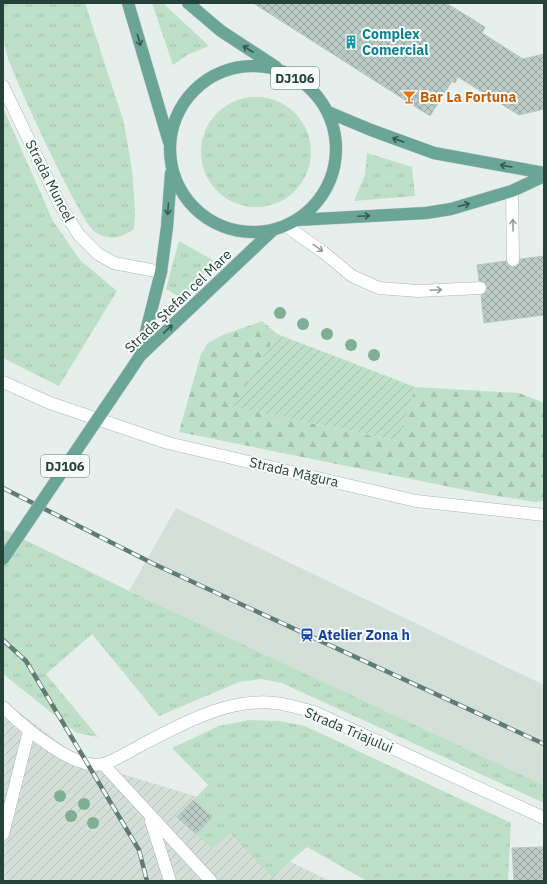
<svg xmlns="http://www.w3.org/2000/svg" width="547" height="884" font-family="'IBM Plex Sans',sans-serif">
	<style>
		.built { fill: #d4dfda }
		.industrial { fill: url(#industrial-furrows) }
		.grass { fill: url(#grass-tufts) }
		.forest { fill: url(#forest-firs) }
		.garden { fill: url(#garden-furrows) }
		.building { fill: url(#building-cross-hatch); stroke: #b8c9c2 }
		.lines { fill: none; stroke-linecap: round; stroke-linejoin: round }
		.lane-casing { stroke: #a8b8b2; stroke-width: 13 }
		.street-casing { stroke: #a8b8b2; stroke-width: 13 }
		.secondary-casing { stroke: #a4bbb3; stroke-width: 13 }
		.primary-casing { stroke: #c2cac8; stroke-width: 13 }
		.lane { stroke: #fff; stroke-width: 12 }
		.street { stroke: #fff; stroke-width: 12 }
		.secondary { stroke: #fff; stroke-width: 12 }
		.primary { stroke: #6aa596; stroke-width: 12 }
		.rail-casing { stroke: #5f7d75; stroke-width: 4.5 }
		.rail { stroke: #f7fbf9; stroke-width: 3; stroke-dasharray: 9; stroke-linecap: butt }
		.primary-bridge-casing { stroke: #c2cac8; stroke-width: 13; stroke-linecap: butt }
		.primary-bridge { stroke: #6aa596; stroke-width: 12 }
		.tree { fill: #80af93 }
		.oneway { stroke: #365b51 }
		.oneway2 { stroke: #92a09c }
		.labels { text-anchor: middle; stroke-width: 4; stroke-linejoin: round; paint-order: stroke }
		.shield { fill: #f7fbf9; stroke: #637a73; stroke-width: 1 }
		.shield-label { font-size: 13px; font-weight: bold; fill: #24423a }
		.culture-label { font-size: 14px; font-weight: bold; fill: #0d838f; stroke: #f7fbf9; text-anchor: start }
		.food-label { font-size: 14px; font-weight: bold; fill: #c56008; stroke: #f7fbf9; text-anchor: start }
		.street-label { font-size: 14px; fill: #24423a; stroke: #f7fbf9 }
		.transit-label { font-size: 14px; font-weight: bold; fill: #164399; stroke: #f7fbf9; text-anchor: start }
	</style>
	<defs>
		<pattern id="industrial-furrows" width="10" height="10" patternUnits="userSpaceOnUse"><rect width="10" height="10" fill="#d4dfda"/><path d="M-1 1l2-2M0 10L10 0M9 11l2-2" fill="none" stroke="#b6c1bc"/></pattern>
		<pattern id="grass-tufts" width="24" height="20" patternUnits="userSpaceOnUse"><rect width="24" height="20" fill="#bfe0c8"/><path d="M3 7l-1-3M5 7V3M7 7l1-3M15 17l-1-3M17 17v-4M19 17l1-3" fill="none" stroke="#a4c1ad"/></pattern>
		<pattern id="forest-firs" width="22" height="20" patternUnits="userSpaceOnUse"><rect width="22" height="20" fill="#bfe0c8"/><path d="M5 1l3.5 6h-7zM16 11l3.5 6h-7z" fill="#a4c1ad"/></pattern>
		<pattern id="garden-furrows" width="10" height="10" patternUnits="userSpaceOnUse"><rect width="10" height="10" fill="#bfe0c8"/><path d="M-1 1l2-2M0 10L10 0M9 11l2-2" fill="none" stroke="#a4c1ad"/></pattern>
		<pattern id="building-cross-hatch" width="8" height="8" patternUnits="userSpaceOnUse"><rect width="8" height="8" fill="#bbcac4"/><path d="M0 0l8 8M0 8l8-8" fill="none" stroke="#98a6a0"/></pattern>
	</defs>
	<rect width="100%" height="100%" fill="#e6efeb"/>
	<path class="built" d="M 176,508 L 544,685 L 544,785 L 129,591 Z"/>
	<path class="industrial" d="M 3,700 L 86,763 L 198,797 L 239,837 L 330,881 L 3,881 Z"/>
	<path class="grass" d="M 3,3 L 85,3 L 124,123 L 132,170 L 135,209 L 134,229 C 122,238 108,241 95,232 C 81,223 15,80 8,58 C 2,40 3,21 3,3 Z
		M 152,3 L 163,3 L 209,46 L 187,55 L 173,65 Z
		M201 152a55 55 0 1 1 110 0a55 55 0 1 1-110 0Z
		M 3,108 L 53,221 L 80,260 L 117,291 L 59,386 L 3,358 Z
		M 367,153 L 412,167 L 415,196 L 354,201 L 365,175 Z
		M 179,241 L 216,262 L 181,298 L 166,289 Z
		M 3,529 L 129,591 L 544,785 L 544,803 L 282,683 L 261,679 L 239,682 L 159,716 L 92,634 L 46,674 L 98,737 L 77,733 L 3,674 Z
		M 249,720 L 280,721 L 305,726 L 511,823 L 508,881 L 367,881 L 307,847 L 272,877 L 230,833 L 212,849 L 196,834 L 212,818 L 193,800 L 208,785 L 172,748 L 219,726 Z"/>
	<path class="forest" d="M 262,321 L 277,334 L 234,407 L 397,441 L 415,387 L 519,393 L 544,403 L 544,501 L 535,502 L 480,493 L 179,432 L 201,354 L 208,343 L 223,335 Z"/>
	<path class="garden" d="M 277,334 L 415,387 L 398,441 L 233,407 Z"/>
	<path class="building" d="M 253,3 L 446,3 L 485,27 L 482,33 L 523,59 L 544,54 L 544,109 L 519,115 L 458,77 L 455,83 L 452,81 L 430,116 Z
		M 544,256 L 544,315 L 484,323 L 481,295 L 486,292 L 487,287 L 484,282 L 479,281 L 477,265 L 506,261 L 509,266 L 514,267 L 519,264 L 520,259 Z
		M 193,800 L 212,817 L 196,834 L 177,817 Z
		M 544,847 L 544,881 L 514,881 L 512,848 Z"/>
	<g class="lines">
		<g class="lane-casing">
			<path id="lane" d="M 512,191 L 513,260
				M 286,226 L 323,252 L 352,276 L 379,288 L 418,291 L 480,288
				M 103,764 L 211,881
				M 151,821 L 170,881
				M 3,834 L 29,731"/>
		</g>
		<g class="street-casing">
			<path id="street" d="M 3,86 L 60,205 L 79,235 L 98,254 L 114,263 L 161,272
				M 3,707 C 23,726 74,771 103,764 C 115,761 135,748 147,742 C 186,722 229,698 275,703 C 288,704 301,709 314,712 L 544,818"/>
		</g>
		<g class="secondary-casing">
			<path id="secondary" d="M 3,382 L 50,403 L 168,443 L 416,501 L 544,515"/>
		</g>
		<g class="primary-casing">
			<path id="primary" d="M 128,3 L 169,142
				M 188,3 L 221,31 L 276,67
				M170 149a83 83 0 1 1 166 0a83 83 0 1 1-166 0Z
				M 328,112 L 371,130 L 434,153 L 544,173
				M 297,220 L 426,213 L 451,209 L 512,191 L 544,176
				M 140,355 L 161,272 L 167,227 L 171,173
				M 128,374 L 140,356 L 273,230"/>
		</g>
		<use href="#lane" class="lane"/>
		<use href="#street" class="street"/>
		<use href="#secondary" class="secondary"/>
		<use href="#primary" class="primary"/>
		<g class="rail-casing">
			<path id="rail" d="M 3,488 L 156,565 L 544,744
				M 3,640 L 26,661 L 139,850 L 147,881"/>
		</g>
		<use href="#rail" class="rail"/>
		<g class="primary-bridge-casing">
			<path id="primary-bridge" d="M 3,559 L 128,374"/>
		</g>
		<use href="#primary-bridge" class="primary-bridge"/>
	</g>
	<g class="tree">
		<circle cx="280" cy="313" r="6"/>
		<circle cx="303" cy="324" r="6"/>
		<circle cx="327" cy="334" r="6"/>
		<circle cx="351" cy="345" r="6"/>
		<circle cx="374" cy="355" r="6"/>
		<circle cx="60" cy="796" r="6"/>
		<circle cx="84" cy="804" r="6"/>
		<circle cx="71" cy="816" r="6"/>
		<circle cx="93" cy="823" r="6"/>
	</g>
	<defs><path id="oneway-shaft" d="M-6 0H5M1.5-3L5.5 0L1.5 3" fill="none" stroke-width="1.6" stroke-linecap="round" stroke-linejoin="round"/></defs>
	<g class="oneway">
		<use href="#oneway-shaft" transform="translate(139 40) rotate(74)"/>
		<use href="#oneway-shaft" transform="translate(248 49) rotate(-147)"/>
		<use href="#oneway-shaft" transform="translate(398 140) rotate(-161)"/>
		<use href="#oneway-shaft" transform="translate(506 166) rotate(-170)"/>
		<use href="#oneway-shaft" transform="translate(464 205) rotate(-15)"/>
		<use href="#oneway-shaft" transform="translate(168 209) rotate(94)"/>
		<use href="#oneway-shaft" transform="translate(364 216) rotate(-3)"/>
		<use href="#oneway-shaft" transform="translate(168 329) rotate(-43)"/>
	</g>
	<g class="oneway2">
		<use href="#oneway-shaft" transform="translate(513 225) rotate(-91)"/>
		<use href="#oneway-shaft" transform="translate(318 248) rotate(36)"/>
		<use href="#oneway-shaft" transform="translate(436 290) rotate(-3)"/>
	</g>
	<defs>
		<g id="building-bare" transform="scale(1.08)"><path d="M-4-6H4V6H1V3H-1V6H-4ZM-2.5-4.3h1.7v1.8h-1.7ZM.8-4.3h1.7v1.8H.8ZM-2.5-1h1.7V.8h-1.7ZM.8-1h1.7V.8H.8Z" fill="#0f9aa8" stroke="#f7fbf9" stroke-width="2.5" paint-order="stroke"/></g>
		<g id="bar-bare" transform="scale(1.08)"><path d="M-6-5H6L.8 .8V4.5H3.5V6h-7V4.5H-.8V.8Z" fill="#e8710a" stroke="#f7fbf9" stroke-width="2.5" paint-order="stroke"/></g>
		<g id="station-bare" transform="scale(1.08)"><path d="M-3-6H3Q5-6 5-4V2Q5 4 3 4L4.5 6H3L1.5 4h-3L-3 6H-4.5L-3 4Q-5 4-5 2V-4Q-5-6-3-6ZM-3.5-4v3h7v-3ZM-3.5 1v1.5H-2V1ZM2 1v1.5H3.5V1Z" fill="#1a4fb4" stroke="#f7fbf9" stroke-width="2.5" paint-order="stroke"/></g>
	</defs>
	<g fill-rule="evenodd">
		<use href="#building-bare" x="351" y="42"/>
		<use href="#bar-bare" x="409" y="97"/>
		<use href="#station-bare" x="307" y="635"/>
	</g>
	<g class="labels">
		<g class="shield">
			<rect x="271" y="67" width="48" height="22" rx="3"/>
			<rect x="41" y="455" width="48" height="22" rx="3"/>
		</g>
		<g class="shield-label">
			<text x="295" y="83">DJ106</text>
			<text x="65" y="471">DJ106</text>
		</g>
		<g class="culture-label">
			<text x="362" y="39">Complex<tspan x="362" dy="16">Comercial</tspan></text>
		</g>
		<g class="food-label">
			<text x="420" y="102">Bar La Fortuna</text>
		</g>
		<g class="street-label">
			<text transform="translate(50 181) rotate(63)" y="5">Strada Muncel</text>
			<text transform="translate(178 301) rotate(-44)" y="5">Strada Ștefan cel Mare</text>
			<text transform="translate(294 472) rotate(13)" y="5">Strada Măgura</text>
			<text transform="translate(349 730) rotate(23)" y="5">Strada Triajului</text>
		</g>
		<g class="transit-label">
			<text x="318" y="640">Atelier Zona h</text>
		</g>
	</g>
	<rect width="547" height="884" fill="none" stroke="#24423a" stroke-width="8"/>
</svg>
